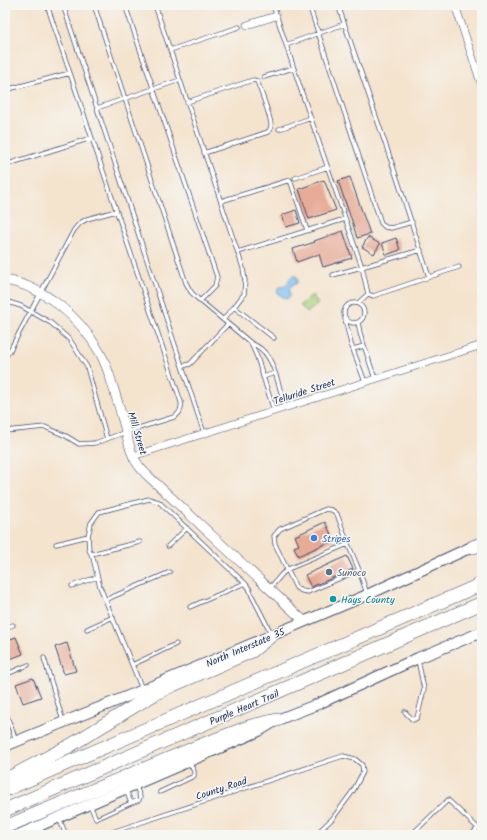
<svg xmlns="http://www.w3.org/2000/svg" width="487" height="840" font-family="Kalam,sans-serif">
	<style>
		.green { fill: #abd27d; stroke: #63806e }
		.water { fill: #7cbef1; stroke: #4c76a8 }
		.building { fill: #e7ac98 }
		.lines { fill: none; stroke-linecap: round; stroke-linejoin: round }
		.service-casing { stroke: #3c4a6f; stroke-width: 5 }
		.minor-casing { stroke: #3c4a6f; stroke-width: 8 }
		.tertiary-casing { stroke: #3c4a6f; stroke-width: 10 }
		.secondary-casing { stroke: #3c4a6f; stroke-width: 12 }
		.motorway-casing { stroke: #3c4a6f; stroke-width: 14 }
		.service { stroke: #fff; stroke-width: 3.5 }
		.minor { stroke: #fff; stroke-width: 7 }
		.tertiary { stroke: #fff; stroke-width: 9 }
		.secondary { stroke: #fff; stroke-width: 10 }
		.motorway { stroke: #fff; stroke-width: 13 }
		.shop-dot { fill: #3f7fe0; stroke: #f6f6f2; stroke-width: 1.5 }
		.service-dot { fill: #5c6f8a; stroke: #f6f6f2; stroke-width: 1.5 }
		.culture-dot { fill: #0f9aa8; stroke: #f6f6f2; stroke-width: 1.5 }
		.labels { text-anchor: middle; stroke-width: 3; stroke-linejoin: round; paint-order: stroke }
		.street-label { font-size: 10px; fill: #1b2f5e; stroke: #f6f6f2 }
		.shop-label { font-size: 10px; fill: #366cbe; stroke: #f6f6f2; text-anchor: start }
		.service-label { font-size: 10px; fill: #4e5e75; stroke: #f6f6f2; text-anchor: start }
		.culture-label { font-size: 10px; fill: #0d838f; stroke: #f6f6f2; text-anchor: start }
	</style>
	<rect width="100%" height="100%" fill="#f6f6f2"/>
	<filter id="ink" filterUnits="userSpaceOnUse"><feTurbulence type="fractalNoise" baseFrequency=".025" numOctaves="2"/><feDisplacementMap in="SourceGraphic" scale="8" xChannelSelector="R" yChannelSelector="G"/><feConvolveMatrix kernelMatrix="1 2 1 2 8 2 1 2 1" color-interpolation-filters="sRGB"/></filter>
	<filter id="wash" filterUnits="userSpaceOnUse"><feTurbulence type="fractalNoise" baseFrequency=".012" numOctaves="4" result="noise"/><feDisplacementMap in="SourceGraphic" scale="16" xChannelSelector="R" yChannelSelector="G"/><feGaussianBlur stdDeviation="0.9" result="paint"/><feColorMatrix in="noise" values="0 0 0 0 0 0 0 0 0 0 0 0 0 0 0 0 0 1.4 0 .05"/><feComposite in="paint" operator="in"/></filter>
	<g filter="url(#wash)">
		<rect width="100%" height="100%" fill="#f4e3cd"/>
		<path class="green" d="M 312,295 L 318,304 L 307,313 L 300,305 Z"/>
		<path class="water" d="M 292,276 L 296,276 L 298,281 L 297,282 L 296,284 L 292,285 L 289,289 L 290,295 L 289,298 L 284,299 L 281,295 L 278,294 L 277,289 L 279,287 C 292,286 285,282 292,276 Z"/>
		<g id="blocks">
			<path class="building" d="M 350,177 L 370,234 L 357,238 L 353,224 L 338,181 Z
				M 324,180 L 336,210 L 309,219 L 299,189 Z
				M 296,210 L 300,223 L 286,227 L 282,215 Z
				M 343,231 L 352,258 L 323,267 L 319,254 L 297,262 L 293,249 L 315,242 L 314,241 Z
				M 368,237 L 380,244 L 374,254 L 362,247 Z
				M 396,238 L 400,250 L 386,255 L 382,243 Z
				M 325,522 L 334,540 L 298,556 L 294,547 L 299,545 L 295,536 Z
				M 347,556 L 353,569 L 311,587 L 305,575 Z
				M 16,637 L 23,654 L 5,661 L 5,641 Z
				M 67,643 L 76,671 L 64,674 L 55,647 Z
				M 33,678 L 41,697 L 23,703 L 16,684 Z"/>
		</g>
	</g>
	<g filter="url(#ink)">
		<use href="#blocks" fill-opacity="0" stroke="#3c4a6f" stroke-width="1"/>
		<g class="lines">
			<g class="service-casing">
				<path id="service" d="M 63,5 L 204,433
					M 94,5 L 186,283 L 191,292 L 197,298 L 251,343 C 258,346 264,350 268,357 C 276,368 281,394 285,408
					M 125,5 L 217,277 L 215,286 L 200,301
					M 155,5 L 243,268 L 245,281 L 244,294 L 234,307 L 223,320
					M 273,5 L 302,93 L 362,267 L 368,294 L 373,296 L 459,267
					M 309,5 L 381,223 L 385,227 L 391,228 L 412,222
					M 338,5 L 398,181 L 429,277
					M 286,45 L 344,24
					M 170,50 L 239,27
					M 264,77 L 293,68
					M 5,90 L 70,73
					M 187,102 L 253,80 L 257,81 C 260,89 272,120 271,126 C 271,129 269,130 268,132 L 204,153
					M 97,108 L 180,80
					M 279,129 L 311,118
					M 5,165 L 91,138
					M 295,178 L 328,167
					M 221,201 L 290,180 L 307,230
					M 238,252 L 345,219
					M 333,275 L 421,250
					M 5,301 L 21,306 L 51,323 L 70,340 L 87,367 L 107,439
					M344 313a10 10 0 1 1 20 0a10 10 0 1 1-20 0Z
					M 358,303 L 368,294
					M 234,307 L 274,338
					M 345,319 L 351,344 L 365,382
					M 358,322 L 360,333 L 375,379
					M 251,343 L 257,357 L 274,411
					M 353,349 L 364,346
					M 5,357 L 9,352 L 74,230 L 80,223 L 87,219 L 116,211
					M 183,366 L 190,364 L 228,324
					M 263,377 L 275,373
					M 5,431 L 45,427 L 66,436 L 79,444 L 95,443 L 126,432 L 174,417 C 180,414 182,409 181,402 L 47,5
					M 56,544 L 88,536
					M 168,546 L 187,528
					M 91,554 L 140,542
					M 359,570 L 308,592 L 302,591 L 296,588 L 275,544 L 274,536 L 280,529 L 326,509 L 332,510 L 337,514 L 348,544 L 359,570 L 367,594
					M 72,586 L 97,577
					M 270,588 L 282,574 L 288,569 L 348,544
					M 105,600 L 170,572
					M 190,607 L 245,583
					M 5,628 L 13,625
					M 87,629 L 113,617
					M 44,658 L 63,721
					M 132,665 L 176,644
					M 5,675 L 28,665
					M 142,689 L 100,587 L 93,558 L 89,550 L 88,536 L 91,523 L 99,512 L 149,499 L 159,502 L 236,575 L 245,583 L 249,588 L 252,596 L 271,633
					M 5,711 L 16,740
					M 405,712 L 413,720 L 417,718 L 424,689 L 418,660
					M 160,792 L 194,776 L 194,771 L 189,762
					M 131,803 L 139,800 L 140,797 L 136,786
					M 90,805 L 96,819 L 131,803 L 126,790
					M 59,818 L 66,835
					M 40,827 L 43,835
					M 103,835 L 343,756 L 355,759 L 362,765 L 363,772 L 353,791 L 333,818 L 315,835
					M 411,835 L 448,800 L 478,828
					M 471,835 L 478,828 L 482,826"/>
			</g>
			<g class="minor-casing">
				<path id="minor" d="M 455,5 L 482,86
					M 247,25 L 276,16
					M 479,346 L 482,354
					M 133,456 L 482,345"/>
			</g>
			<g class="tertiary-casing">
				<path id="tertiary" d="M 5,280 C 45,287 79,317 99,351 C 109,368 113,388 119,406 C 121,415 124,423 126,432 C 129,444 131,456 139,466 C 141,469 144,472 147,475 L 304,621"/>
			</g>
			<g class="secondary-casing">
				<path id="secondary" d="M 5,746 L 143,690 L 367,595 L 478,544
					M 18,835 L 259,731 L 277,720 L 318,704 L 418,658 L 482,632"/>
			</g>
			<g class="motorway-casing">
				<path id="motorway" d="M 473,547 L 482,544
					M 5,780 L 71,745 L 133,707 L 158,692 L 173,685 L 252,651 L 272,635
					M 5,790 L 482,584
					M 5,810 L 305,680 L 482,603
					M 5,827 L 204,744 L 251,726 L 277,720"/>
			</g>
			<use href="#service" class="service"/>
			<use href="#minor" class="minor"/>
			<use href="#tertiary" class="tertiary"/>
			<use href="#secondary" class="secondary"/>
			<use href="#motorway" class="motorway"/>
		</g>
	</g>
	<circle class="shop-dot" cx="314" cy="538" r="4"/>
	<circle class="service-dot" cx="329" cy="572" r="4"/>
	<circle class="culture-dot" cx="333" cy="599" r="4"/>
	<g class="labels">
		<g class="street-label">
			<text transform="translate(304 391) rotate(-18)" y="4">Telluride Street</text>
			<text transform="translate(138 433) rotate(73)" y="4">Mill Street</text>
			<text transform="translate(245 647) rotate(-23)" y="4">North Interstate 35</text>
			<text transform="translate(244 707) rotate(-23)" y="4">Purple Heart Trail</text>
			<text transform="translate(221 788) rotate(-18)" y="4">County Road</text>
		</g>
		<g class="shop-label">
			<text x="322" y="542">Stripes</text>
		</g>
		<g class="service-label">
			<text x="337" y="576">Sunoco</text>
		</g>
		<g class="culture-label">
			<text x="341" y="603">Hays County</text>
		</g>
	</g>
	<rect width="487" height="840" fill="none" stroke="#f6f6f2" stroke-width="20"/>
</svg>
